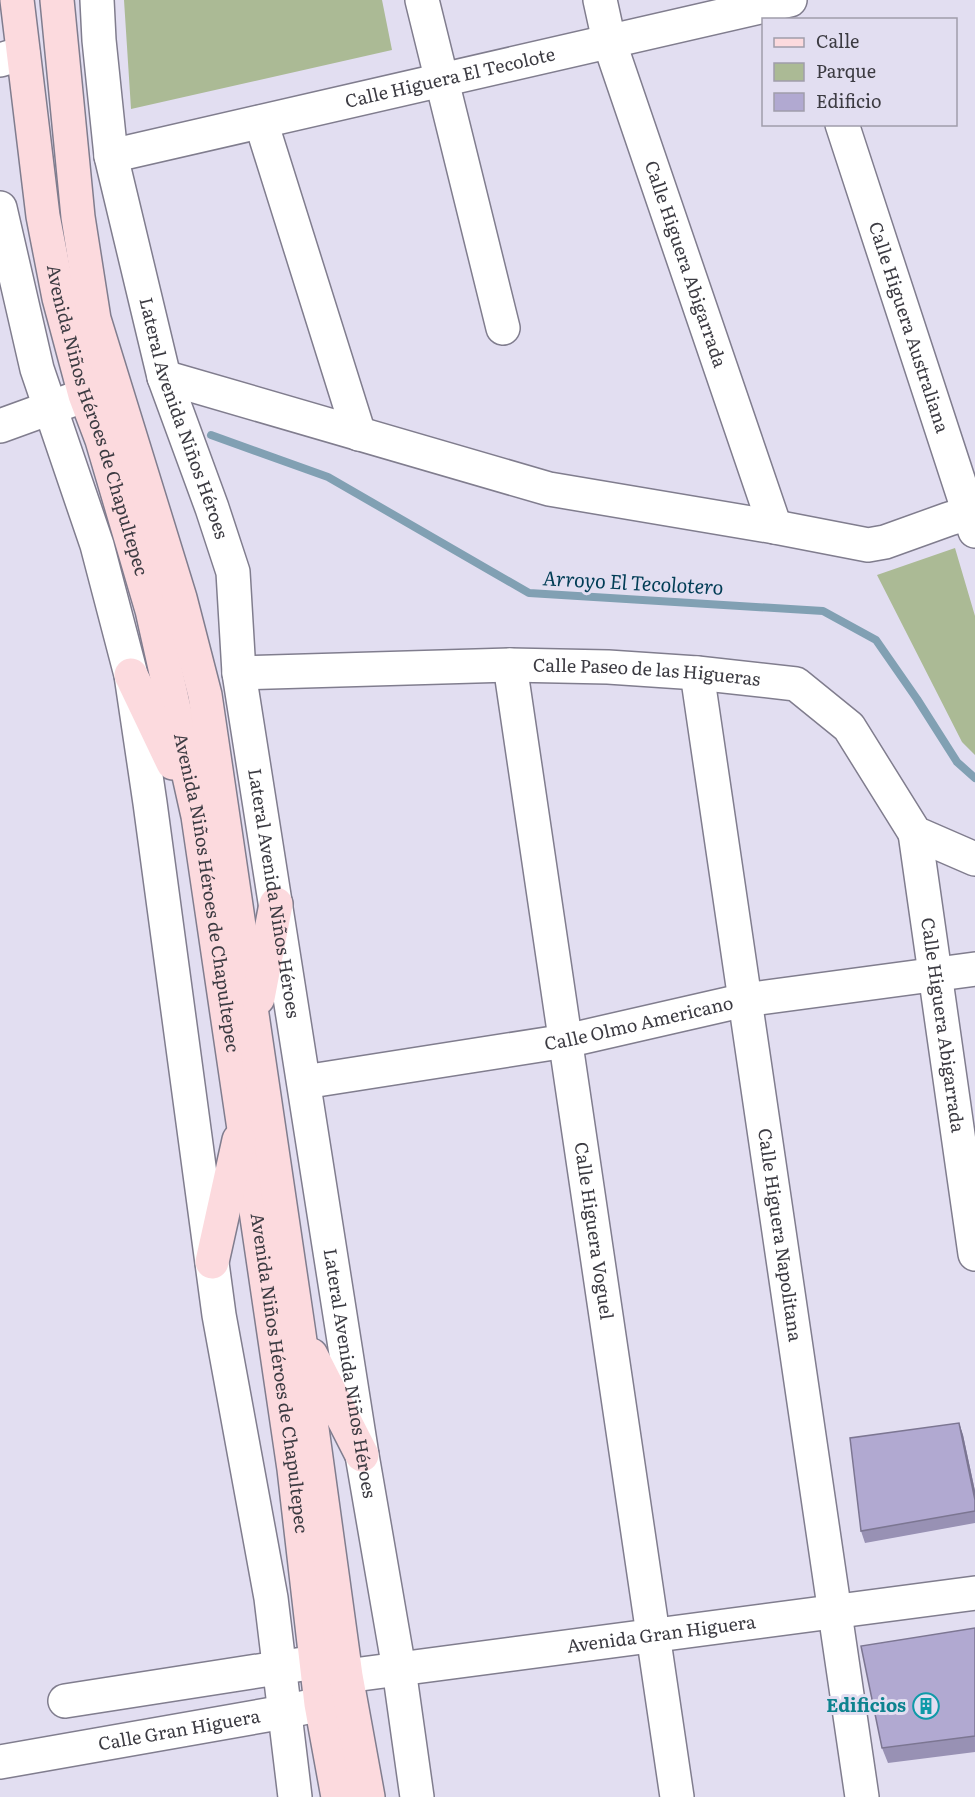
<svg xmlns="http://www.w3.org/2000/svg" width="975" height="1797" font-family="Literata,serif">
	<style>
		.green { fill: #abba95 }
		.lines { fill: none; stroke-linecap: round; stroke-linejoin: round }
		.stream { stroke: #81a0b3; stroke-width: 8 }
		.minor-casing { stroke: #807d8e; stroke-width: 36 }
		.tertiary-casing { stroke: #807d8e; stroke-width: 36 }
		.secondary-casing { stroke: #807d8e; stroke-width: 36 }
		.minor { stroke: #fff; stroke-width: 33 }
		.tertiary { stroke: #fff; stroke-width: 33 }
		.secondary { stroke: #fcdade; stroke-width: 33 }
		.wall { fill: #9891b4 }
		.shaded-wall { fill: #7c7692 }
		.building { fill: #b1a9d1; stroke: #7c7692; stroke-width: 1.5 }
		.labels { text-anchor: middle; stroke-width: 6; stroke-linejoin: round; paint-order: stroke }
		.street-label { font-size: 18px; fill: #3c3b42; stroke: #e2def1 }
		.culture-label { font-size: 18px; font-weight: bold; fill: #0d838f; stroke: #e2def1; text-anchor: end }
		.water-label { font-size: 20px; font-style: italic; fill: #003c55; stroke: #e2def1 }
	</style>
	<rect width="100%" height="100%" fill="#e2def1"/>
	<path class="green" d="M 124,0 L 382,0 L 392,50 L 131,109 Z
		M 955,548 L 975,616 L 975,755 L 962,742 L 877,575 Z"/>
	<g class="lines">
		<path class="stream" d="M 211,435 L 328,477 L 529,593 L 823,611 L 876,640 L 917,699 L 957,762 L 975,778"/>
		<g class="minor-casing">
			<g id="minor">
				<path d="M 422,0 L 503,328"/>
				<path id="s1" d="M 600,0 L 609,41 L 775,527"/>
				<path d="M 261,122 L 359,434"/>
				<path id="s2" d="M 842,124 L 975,531"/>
				<path id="s3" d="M 111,156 L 790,0"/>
				<path d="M 164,377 L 549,489 L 775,527 L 868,545 L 885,542 L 949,519 L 969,513"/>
				<path d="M 0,426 L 113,385"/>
				<path id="s4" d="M 510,665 L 677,1797"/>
				<path id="s5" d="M 239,673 L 510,665 L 608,667 L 697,673 L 796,684 L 849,727 L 915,833 L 975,859"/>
				<path id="s6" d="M 697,673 L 862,1797"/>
				<path id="s7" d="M 915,833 L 975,1254"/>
				<path id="s8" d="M 304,1082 L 566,1041 L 745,1000 L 975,969"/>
				<path id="s9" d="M 346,1676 L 975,1593"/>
				<path d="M 65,1701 L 316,1662 L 342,1674"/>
				<path id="s10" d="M 0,1762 L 284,1712 L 321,1704 L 339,1684"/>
			</g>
		</g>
		<g class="tertiary-casing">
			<g id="tertiary">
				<path id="s11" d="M 97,0 L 99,40 L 111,156 L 164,377 L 212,508 L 233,572 L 239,673 L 362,1455 L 399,1669 L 417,1797"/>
				<path d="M 0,60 L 23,53"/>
				<path d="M 0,208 L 37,369 L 97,545 L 131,675 L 150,803 L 219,1315 L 271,1598 L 295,1797"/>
			</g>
		</g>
		<g class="secondary-casing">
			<g id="secondary">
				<path id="s12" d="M 17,0 L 43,216 L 59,298 L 85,395 L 102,440 L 152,610 L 198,816 L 294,1469 L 321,1704 L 338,1797"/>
				<path d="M 57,0 L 78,217 L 94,319 L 180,598 L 205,695 L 299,1334 L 346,1676 L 368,1797"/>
				<path d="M 131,675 L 173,763"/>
				<path d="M 258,998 L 276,904"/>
				<path d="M 212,1262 L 239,1140"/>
				<path d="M 311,1355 L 362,1455"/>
			</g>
		</g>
		<use href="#minor" class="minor"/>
		<use href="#tertiary" class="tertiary"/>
		<use href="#secondary" class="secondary"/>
	</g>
	<path class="wall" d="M 959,1423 L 963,1435 L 975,1491 L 975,1523 L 865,1543 L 861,1531 Z
		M 975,1628 L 975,1752 L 888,1763 L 882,1748 Z"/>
	<path class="shaded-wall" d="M 959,1423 L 963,1435 L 975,1491 L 975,1500 Z"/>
	<path class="building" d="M 959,1423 L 975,1500 L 975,1511 L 861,1531 L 850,1438 Z
		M 975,1628 L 975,1736 L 882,1748 L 861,1646 Z"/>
	<defs>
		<g id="building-ring" transform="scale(1.35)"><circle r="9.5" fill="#e2def1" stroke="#0f9aa8" stroke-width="1.5"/><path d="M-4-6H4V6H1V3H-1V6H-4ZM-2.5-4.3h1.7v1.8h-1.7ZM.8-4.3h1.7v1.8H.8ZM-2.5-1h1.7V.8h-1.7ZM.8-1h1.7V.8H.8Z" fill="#0f9aa8"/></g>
	</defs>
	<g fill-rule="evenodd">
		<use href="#building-ring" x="926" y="1706"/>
	</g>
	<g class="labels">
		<g class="street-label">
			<text dy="6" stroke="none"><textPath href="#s3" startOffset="348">Calle Higuera El Tecolote</textPath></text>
			<text dy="6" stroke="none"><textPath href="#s1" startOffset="278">Calle Higuera Abigarrada</textPath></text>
			<text dy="6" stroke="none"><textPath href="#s2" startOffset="214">Calle Higuera Australiana</textPath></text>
			<text dy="6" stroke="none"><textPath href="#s11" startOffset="429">Lateral Avenida Niños Héroes</textPath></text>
			<text dy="6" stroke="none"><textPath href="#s12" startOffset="429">Avenida Niños Héroes de Chapultepec</textPath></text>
			<text dy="6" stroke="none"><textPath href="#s5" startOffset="408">Calle Paseo de las Higueras</textPath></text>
			<text dy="6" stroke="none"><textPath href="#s12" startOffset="915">Avenida Niños Héroes de Chapultepec</textPath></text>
			<text dy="6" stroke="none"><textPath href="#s11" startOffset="915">Lateral Avenida Niños Héroes</textPath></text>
			<text dy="6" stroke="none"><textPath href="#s8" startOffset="340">Calle Olmo Americano</textPath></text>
			<text dy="6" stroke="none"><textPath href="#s7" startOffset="194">Calle Higuera Abigarrada</textPath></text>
			<text dy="6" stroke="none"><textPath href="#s4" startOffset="572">Calle Higuera Voguel</textPath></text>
			<text dy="6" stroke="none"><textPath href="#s6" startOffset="568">Calle Higuera Napolitana</textPath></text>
			<text dy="6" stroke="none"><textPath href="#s12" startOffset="1401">Avenida Niños Héroes de Chapultepec</textPath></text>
			<text dy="6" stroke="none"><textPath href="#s11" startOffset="1401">Lateral Avenida Niños Héroes</textPath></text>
			<text dy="6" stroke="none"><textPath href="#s9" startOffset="318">Avenida Gran Higuera</textPath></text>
			<text dy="6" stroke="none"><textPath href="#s10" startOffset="182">Calle Gran Higuera</textPath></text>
		</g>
		<g class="culture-label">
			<text x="906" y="1712">Edificios</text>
		</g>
		<g class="water-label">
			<text transform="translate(633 583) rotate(3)" y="7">Arroyo El Tecolotero</text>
		</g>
	</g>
	<rect x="762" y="18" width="195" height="108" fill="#e2def1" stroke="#a09dab" stroke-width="1.5"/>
	<rect x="774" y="38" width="30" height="9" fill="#fcdade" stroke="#a09dab" stroke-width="1.5"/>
	<text x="816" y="48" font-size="18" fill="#3c3b42">Calle</text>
	<rect x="774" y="63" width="30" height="18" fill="#abba95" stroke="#a09dab" stroke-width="1.5"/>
	<text x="816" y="78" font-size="18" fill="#3c3b42">Parque</text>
	<rect x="774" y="93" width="30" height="18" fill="#b1a9d1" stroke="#a09dab" stroke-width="1.5"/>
	<text x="816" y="108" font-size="18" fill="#3c3b42">Edificio</text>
</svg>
